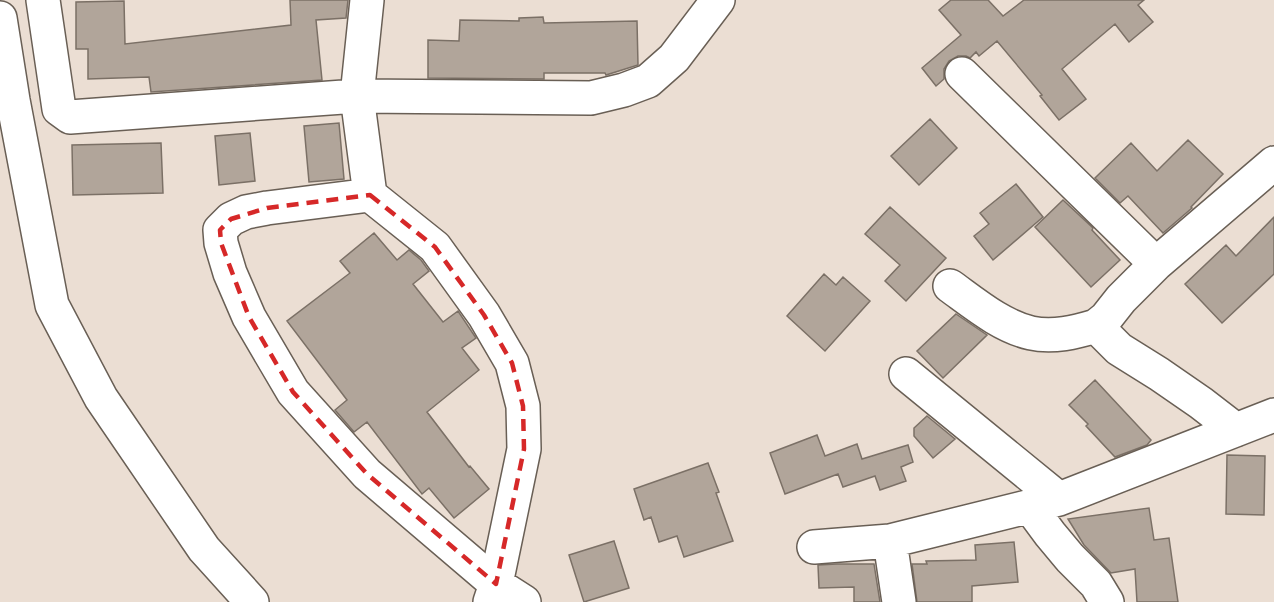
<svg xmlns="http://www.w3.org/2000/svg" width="1274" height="602" font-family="'Roboto Condensed',sans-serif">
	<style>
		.building { fill: #b1a59a; stroke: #7b7066; stroke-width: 1.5 }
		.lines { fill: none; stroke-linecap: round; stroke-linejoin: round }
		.minor-casing { stroke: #695f55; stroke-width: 36 }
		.minor { stroke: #fff; stroke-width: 33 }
		.marked { fill: none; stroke: #d62828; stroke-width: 4.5; stroke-dasharray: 12 8; stroke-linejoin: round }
	</style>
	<rect width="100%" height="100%" fill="#ebded3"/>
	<path class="building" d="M 290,0 L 348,0 L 346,18 L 316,20 L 322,80 L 151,92 L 149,77 L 88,79 L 88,49 L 76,49 L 76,2 L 124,1 L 125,44 L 291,25 Z
		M 951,0 L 988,0 L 1003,16 L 1024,0 L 1144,0 L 1138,5 L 1153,22 L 1129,42 L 1115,24 L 1062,69 L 1086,99 L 1059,120 L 1040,96 L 1042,95 L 997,41 L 979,56 L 976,52 L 970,58 L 966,56 L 958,56 L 949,61 L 944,69 L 944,79 L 936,86 L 922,68 L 961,35 L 939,10 Z
		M 543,17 L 544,23 L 637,21 L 638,65 L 606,75 L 605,73 L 544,73 L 544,79 L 428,78 L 428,40 L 459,41 L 460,20 L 519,21 L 519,18 Z
		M 930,119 L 957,148 L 919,185 L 891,156 Z
		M 339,123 L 344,179 L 309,182 L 304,126 Z
		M 250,133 L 255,181 L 219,185 L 215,136 Z
		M 1188,140 L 1223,174 L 1191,207 L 1192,208 L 1163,233 L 1128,196 L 1120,203 L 1095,178 L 1131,143 L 1157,171 Z
		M 161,143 L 163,193 L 73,195 L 72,145 Z
		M 1016,184 L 1043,217 L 993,260 L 974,236 L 989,224 L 980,213 Z
		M 1063,200 L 1093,228 L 1092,230 L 1120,260 L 1091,287 L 1035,227 Z
		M 890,207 L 946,258 L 906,301 L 885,281 L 900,265 L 865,234 Z
		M 1274,217 L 1274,274 L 1222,323 L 1185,284 L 1226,245 L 1236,256 Z
		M 374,233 L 397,260 L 409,250 L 421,260 L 429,271 L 413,284 L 443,322 L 458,311 L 476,338 L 462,348 L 479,370 L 427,412 L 469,467 L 470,466 L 489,489 L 454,518 L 429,488 L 422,494 L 367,422 L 354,432 L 335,410 L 347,400 L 287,321 L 350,273 L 340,261 Z
		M 824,274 L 836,285 L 843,277 L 870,301 L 825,351 L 787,316 Z
		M 956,314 L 987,335 L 943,378 L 917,351 Z
		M 1095,380 L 1151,440 L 1147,445 L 1115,457 L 1086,426 L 1088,424 L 1069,405 Z
		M 927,416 L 955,439 L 933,458 L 914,436 L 914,428 Z
		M 817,435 L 825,456 L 857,444 L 862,459 L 908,445 L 913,462 L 901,467 L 906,481 L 880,490 L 875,476 L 843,487 L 838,474 L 785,494 L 770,453 Z
		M 1227,455 L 1265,456 L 1264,515 L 1226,514 Z
		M 708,463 L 719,492 L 716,493 L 733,541 L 684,557 L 677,536 L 659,542 L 651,517 L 644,520 L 634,489 Z
		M 1149,508 L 1154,540 L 1169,538 L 1178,602 L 1137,602 L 1135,569 L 1111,573 L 1084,545 L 1068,519 Z
		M 614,541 L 629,588 L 584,602 L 569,555 Z
		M 1014,542 L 1018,582 L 972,586 L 972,602 L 917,602 L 912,564 L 927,564 L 926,561 L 976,560 L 975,545 Z
		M 837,564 L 874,564 L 880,602 L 854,602 L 854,587 L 819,588 L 818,565 Z"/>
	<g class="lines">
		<g class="minor-casing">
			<path id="minor" d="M 43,0 L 59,109 L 70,117 L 357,96 L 591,98 L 624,90 L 648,81 L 674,58 L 718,0
				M 367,0 L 357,96 L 370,195 L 435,247 L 484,315 L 512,363 L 523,406 L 524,449 L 496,584 L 490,602
				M 0,18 L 13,100 L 52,305 L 101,398 L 204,549 L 252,602
				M 962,74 L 1156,264
				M 370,195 L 267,208 L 246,212 L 231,219 L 220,230 L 221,243 L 230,273 L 249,317 L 293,392 L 367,474 L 496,584 L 524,602
				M 950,286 C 975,304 1001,326 1031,333 C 1053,338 1076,332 1096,326
				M 906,374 L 1059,499
				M 1236,430 L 1201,403 L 1159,374 L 1119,349 L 1096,326 L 1106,318 L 1121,299 L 1156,264 L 1274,163
				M 1030,507 L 1050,534 L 1070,558 L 1096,584 L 1107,602
				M 890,541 L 899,602
				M 814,547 L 890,541 L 1059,499 L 1274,415"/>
		</g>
		<use href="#minor" class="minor"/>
	</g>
	<path class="marked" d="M 370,195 L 435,247 L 484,315 L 512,363 L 523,406 L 524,449 L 496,584 L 367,474 L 293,392 L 249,317 L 221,243 L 220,230 L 231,219 L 267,208 Z"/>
</svg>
